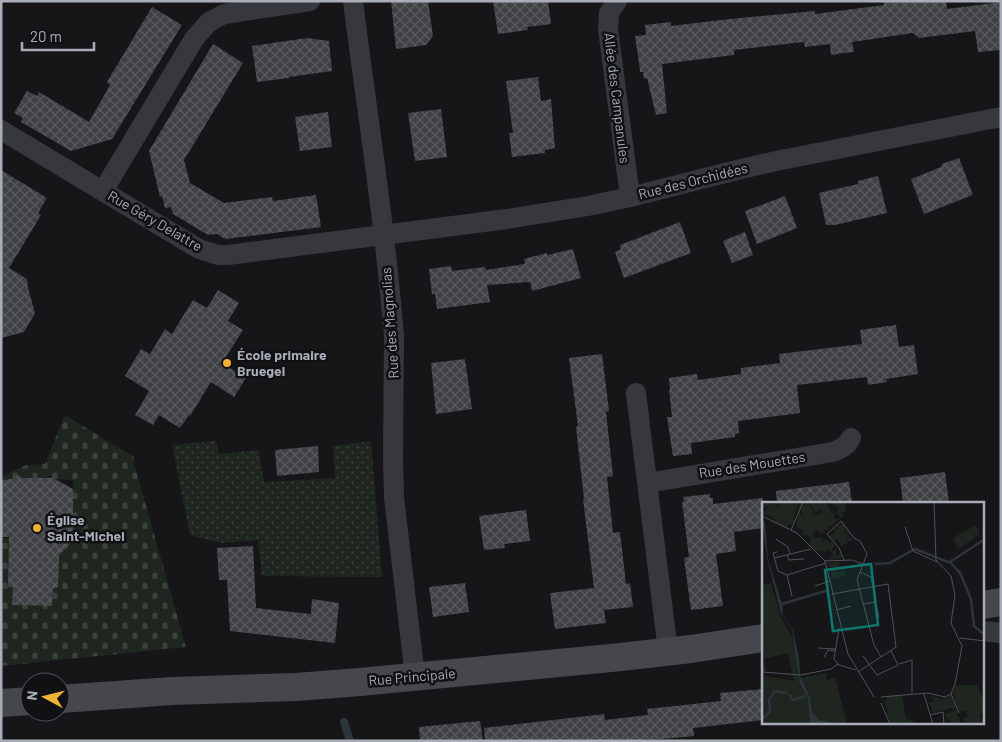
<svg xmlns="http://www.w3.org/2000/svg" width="1002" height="742" font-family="Barlow,sans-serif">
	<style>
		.cemetery { fill: url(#cemetery-stones) }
		.park { fill: url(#park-dots) }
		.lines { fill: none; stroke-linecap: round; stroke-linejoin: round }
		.stream { stroke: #2c353c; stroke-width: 8 }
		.building { fill: url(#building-cross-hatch) }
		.street { stroke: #37383d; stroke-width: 20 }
		.secondary { stroke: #45474d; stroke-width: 28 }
		.poi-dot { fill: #f2b134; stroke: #111113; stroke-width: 2 }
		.labels { text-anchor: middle; stroke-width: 5; stroke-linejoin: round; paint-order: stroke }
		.street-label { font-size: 14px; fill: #a8adb8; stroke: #111113 }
		.poi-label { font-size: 14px; font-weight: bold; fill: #a8adb8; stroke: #111113; text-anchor: start }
		.inset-river { fill: none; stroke: #2c353c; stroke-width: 2.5 }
		.inset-road { fill: none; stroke: #505258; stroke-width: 1 }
		.view { fill: #0f766e; fill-opacity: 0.15; stroke: #0f766e; stroke-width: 2.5 }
		.inset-edge { fill: none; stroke: #a8adb8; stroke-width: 2.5 }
	</style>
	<defs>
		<pattern id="cemetery-stones" width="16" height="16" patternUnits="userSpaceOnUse" patternTransform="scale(1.25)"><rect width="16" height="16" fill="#1e261f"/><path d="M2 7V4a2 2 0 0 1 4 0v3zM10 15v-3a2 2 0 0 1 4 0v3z" fill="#3c433d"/></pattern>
		<pattern id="park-dots" width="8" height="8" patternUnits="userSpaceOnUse" patternTransform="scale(1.25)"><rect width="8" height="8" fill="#1e261f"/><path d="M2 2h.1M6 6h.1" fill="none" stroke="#3c433d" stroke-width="1.8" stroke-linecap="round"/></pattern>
		<pattern id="building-cross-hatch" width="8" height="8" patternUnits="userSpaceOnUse" patternTransform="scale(1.25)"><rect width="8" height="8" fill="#404145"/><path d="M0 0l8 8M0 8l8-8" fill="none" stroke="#595a5e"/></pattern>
	</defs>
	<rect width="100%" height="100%" fill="#161618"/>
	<path class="cemetery" d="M 65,415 L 134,457 L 134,463 L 186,647 L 1,666 L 1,538 L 12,538 L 9,552 L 8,584 L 8,587 L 13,587 L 12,605 L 52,606 L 53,589 L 58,587 L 59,539 L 70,538 L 73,541 L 74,540 L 73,538 L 73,518 L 75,518 L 75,515 L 73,515 L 73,480 L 49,479 L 51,477 L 49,475 L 47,478 L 21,478 L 19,475 L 18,479 L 1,479 L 1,477 L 26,465 L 45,464 Z"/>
	<path class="park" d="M 216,441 L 219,454 L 259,450 L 264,482 L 335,478 L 333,446 L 371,441 L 382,577 L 262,576 L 258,540 L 221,543 L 190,535 L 172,445 Z"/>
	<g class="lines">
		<path class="stream" d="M 344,722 L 350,741"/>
	</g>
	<path class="building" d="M 391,1 L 428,1 L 433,36 L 426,45 L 396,49 Z
		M 493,1 L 548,1 L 551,24 L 527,27 L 528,30 L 498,34 Z
		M 883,1 L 946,1 L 947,9 L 1001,2 L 1001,50 L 978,52 L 975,31 L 919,38 L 913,33 L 852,42 L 854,52 L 843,53 L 831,55 L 830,44 L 805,47 L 804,42 L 734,50 L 734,55 L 662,64 L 667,113 L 656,115 L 647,78 L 644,79 L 643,72 L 640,72 L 639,63 L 635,36 L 646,35 L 645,25 L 671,22 L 671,26 L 730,19 L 815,11 L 815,14 L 884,5 Z
		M 152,7 L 182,25 L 112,139 L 71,151 L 21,122 L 23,118 L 14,113 L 27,91 L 37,96 L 39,92 L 89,122 L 110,85 L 107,82 Z
		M 307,38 L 329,41 L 332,71 L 289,77 L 289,78 L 257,82 L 252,46 Z
		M 213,44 L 243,63 L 184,160 L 190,183 L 224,203 L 272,197 L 273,201 L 316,195 L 321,227 L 225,239 L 217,234 L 208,235 L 173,214 L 171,207 L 165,208 L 162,196 L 160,197 L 149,151 Z
		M 538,77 L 541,101 L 551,99 L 555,148 L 545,150 L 545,153 L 512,157 L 509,133 L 513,133 L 506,81 Z
		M 441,109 L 447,157 L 415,161 L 408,113 Z
		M 328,112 L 332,147 L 300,151 L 295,117 Z
		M 959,158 L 973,195 L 924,214 L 911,179 L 941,167 L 942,164 Z
		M 1,170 L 47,198 L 38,213 L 41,215 L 9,268 L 27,279 L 28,288 L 35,313 L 24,332 L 1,338 Z
		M 878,176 L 887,213 L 835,225 L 826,225 L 819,193 L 858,184 L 858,181 Z
		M 785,196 L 797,228 L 757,244 L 745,211 Z
		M 680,222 L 691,253 L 624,278 L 615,252 L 621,249 L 620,245 Z
		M 745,232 L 753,255 L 732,263 L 723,241 Z
		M 573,249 L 581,278 L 532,291 L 530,282 L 487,285 L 490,302 L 437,309 L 435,294 L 432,294 L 429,269 L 451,266 L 452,271 L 485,267 L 486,270 L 525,264 L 524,259 L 547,253 L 547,255 Z
		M 218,290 L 239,303 L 228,321 L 243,330 L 222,363 L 246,378 L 234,397 L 211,382 L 190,416 L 189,415 L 180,428 L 159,415 L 153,425 L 135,415 L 149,391 L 125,376 L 141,349 L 150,354 L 165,329 L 172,334 L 193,300 L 207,308 Z
		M 896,325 L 899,347 L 914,345 L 918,374 L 886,379 L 887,382 L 868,385 L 867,377 L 797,385 L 800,413 L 738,421 L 739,433 L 735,434 L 735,437 L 691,443 L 692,454 L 673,456 L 667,417 L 672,417 L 669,390 L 670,390 L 669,378 L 697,374 L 698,380 L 741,374 L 741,368 L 780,363 L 779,354 L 862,344 L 860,330 Z
		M 602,354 L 609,411 L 606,412 L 613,476 L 607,477 L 613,533 L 620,532 L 626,584 L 630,583 L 633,607 L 604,610 L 606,623 L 555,629 L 550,593 L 594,588 L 583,499 L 584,499 L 576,427 L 578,426 L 569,358 Z
		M 465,359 L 472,409 L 436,414 L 431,363 Z
		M 318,446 L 319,472 L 277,476 L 275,450 Z
		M 945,472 L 949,503 L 903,503 L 900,478 Z
		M 19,475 L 21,478 L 53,478 L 73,489 L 73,515 L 75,515 L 72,542 L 59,555 L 58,587 L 53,589 L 52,606 L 12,605 L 13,587 L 8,587 L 9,537 L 1,537 L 1,480 L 12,479 Z
		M 849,482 L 852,503 L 777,503 L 776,491 Z
		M 710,494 L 710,498 L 713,498 L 713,504 L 763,498 L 763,528 L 734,532 L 736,551 L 716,554 L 723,606 L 691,610 L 684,558 L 689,557 L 682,502 L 684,502 L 683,497 Z
		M 526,510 L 530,541 L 504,544 L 505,548 L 484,550 L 479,516 Z
		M 253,546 L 256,608 L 311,614 L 312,599 L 339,603 L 335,643 L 230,631 L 227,580 L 219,580 L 217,548 Z
		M 465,583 L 469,612 L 433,617 L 429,587 Z
		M 763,689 L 763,720 L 693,728 L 694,736 L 651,740 L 650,739 L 634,741 L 485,741 L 484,728 L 604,714 L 605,720 L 648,715 L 647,709 L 721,701 L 720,693 Z
		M 480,721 L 483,741 L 420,741 L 419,727 Z"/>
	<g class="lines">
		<path class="street" d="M 353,1 C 367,113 385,224 394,336 L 393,458 L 394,497 L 415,677
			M 617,1 L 609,13 L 608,29 L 630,197
			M 1,130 L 199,249 L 218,255 L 228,255 L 507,219 L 588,206 L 630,197 L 741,169 L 781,160 L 1001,117
			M 103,191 L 194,39 L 209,22 L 224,14 L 310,1
			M 636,393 L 668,651
			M 647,483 L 833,452 C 841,449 847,446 851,438
			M 983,631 L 1001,633"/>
		<path class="secondary" d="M 983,605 L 1001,602
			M 60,699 L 172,691 L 296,687 L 360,682 L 621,657 L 691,649 L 763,638
			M 1,703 L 30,701"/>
	</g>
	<g class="poi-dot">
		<circle cx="227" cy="363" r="5"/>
		<circle cx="37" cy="528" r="5"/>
	</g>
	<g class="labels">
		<g class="street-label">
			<text transform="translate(617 98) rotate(83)" y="5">Allée des Campanules</text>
			<text transform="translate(693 181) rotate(-14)" y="5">Rue des Orchidées</text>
			<text transform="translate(155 221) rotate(30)" y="5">Rue Géry Delattre</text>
			<text transform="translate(390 323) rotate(-94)" y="5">Rue des Magnolias</text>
			<text transform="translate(752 465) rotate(-9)" y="5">Rue des Mouettes</text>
			<text transform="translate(412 677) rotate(-5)" y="5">Rue Principale</text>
		</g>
		<g class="poi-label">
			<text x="237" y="360">École primaire<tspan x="237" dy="16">Bruegel</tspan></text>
			<text x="47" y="525">Église<tspan x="47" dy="16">Saint-Michel</tspan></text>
		</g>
	</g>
	<g transform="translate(762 502)">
		<rect width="222" height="222" fill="#161618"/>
		<path d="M 214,23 L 218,32 L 196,47 L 191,36 ZM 194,183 L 216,183 L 222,200 L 222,208 L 218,213 L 222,222 L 203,222 L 201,216 L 206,214 L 204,209 L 197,210 L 191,192 ZM 189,193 L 194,208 L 189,206 L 171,211 L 167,201 L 172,199 L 169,194 L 180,197 Z" fill="#1e261f"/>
		<path d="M 9,81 L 19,115 L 35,145 L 38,176 L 63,171 L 65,178 L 73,175 L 85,222 L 0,222 L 0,173 L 32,179 L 26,151 L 1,157 L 4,170 L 0,169 L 0,83 ZM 140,193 L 144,216 L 157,222 L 128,222 L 123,200 L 126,194 Z" fill="#1e261f"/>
		<path d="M 77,60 L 77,66 L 72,70 L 80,70 L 79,66 L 84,69 L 82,74 L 71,78 L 66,61 Z" fill="#1e261f"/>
		<path d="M 6,0 L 11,0 L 11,4 L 14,1 L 16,5 L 18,1 L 37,0 L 35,7 L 30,8 L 34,9 L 30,23 L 26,22 L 25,26 L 11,20 L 14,18 L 7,13 L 1,13 L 0,8 L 3,10 L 6,4 L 0,7 L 0,4 ZM 41,0 L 45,0 L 54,13 L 62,11 L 59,7 L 54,11 L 46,0 L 63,0 L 69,7 L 68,11 L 73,11 L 72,17 L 77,17 L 73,21 L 69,19 L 73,21 L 69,25 L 63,24 L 68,26 L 64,29 L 61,27 L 63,30 L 60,33 L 55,28 L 50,32 L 52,36 L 60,35 L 61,40 L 63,37 L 67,39 L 67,43 L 69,39 L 73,43 L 70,47 L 72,49 L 75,45 L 74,54 L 78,51 L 80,56 L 66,58 L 71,53 L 67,47 L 62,50 L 58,48 L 59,52 L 49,45 L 48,35 L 45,32 L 41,34 L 41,28 L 34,25 L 37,6 L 38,13 L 42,14 L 37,5 ZM 66,0 L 85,1 L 83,9 L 86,9 L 78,11 L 82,13 L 79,16 L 74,11 L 77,6 ZM 79,20 L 84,25 L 82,33 L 85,29 L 87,32 L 84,39 L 88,34 L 90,38 L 79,44 L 75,36 L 73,40 L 67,34 L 72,31 L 72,26 L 76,28 L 74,23 L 80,23 Z" fill="#1e261f"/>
		<path d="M 194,208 L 199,222 L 190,222 L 182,212 Z" fill="#1e261f"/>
		<path d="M 0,16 L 3,21 L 6,58 L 20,102 L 21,113 L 31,129 L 37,157 L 38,174 L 48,196 L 50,210 L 57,218 L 78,222 L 48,222 L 46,196 L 38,181 L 30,128 L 19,111 L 5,56 Z" fill="#2c353c"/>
		<path class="inset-river" d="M 188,60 L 223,37M 113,62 L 128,61 L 153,47 L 189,61 L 198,71 L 209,97 L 212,124 L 223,133M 20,102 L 67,88M 27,192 L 31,198 L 43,194M 0,217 L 8,210 L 7,198 L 13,189 L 25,191"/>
		<path class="inset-road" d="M 0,14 L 35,31 L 63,59 L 86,152 L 112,195M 143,25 L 151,49 L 175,60M 29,28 L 41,0M 14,37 L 26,45 L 28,52M 15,50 L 11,51 L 16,69 L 25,73 L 64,61M 25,53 L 27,58 L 42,57M 12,56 L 49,47M 82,58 L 77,46 L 65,32 L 79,19 L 92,36 L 98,39 L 105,52 L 95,78 L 112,143 L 119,155M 63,59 L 90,58 L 101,62M 98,70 L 109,75 L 111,84M 25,73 L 30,94M 53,84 L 68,79M 70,92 L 126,82 L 134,145 L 96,170M 101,102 L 113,100 L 117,115M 74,108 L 89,104M 77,126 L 72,157 L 77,163 L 94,168M 198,136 L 223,139M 56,146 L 74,147M 101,154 L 115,173 L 136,163 L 129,149M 62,155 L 66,148 L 73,149M 137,162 L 150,158 L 150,192M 0,170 L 39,173 L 69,167 L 76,162M 162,192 L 171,222M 189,192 L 197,211M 119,195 L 166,191 L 183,195 L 189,192 L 193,182 L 200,144 L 189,121 L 193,93 L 189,74 L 174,58 L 172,0M 119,201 L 128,222M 168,213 L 181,210 L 182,222"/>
		<path class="view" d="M 109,62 L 116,123 L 71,129 L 63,68 Z"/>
		<rect width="222" height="222" class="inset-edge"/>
	</g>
	<rect width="1002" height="742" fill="none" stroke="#a8adb8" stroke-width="5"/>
	<g transform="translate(45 697) rotate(277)"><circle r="24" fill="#111113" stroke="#4d4f55"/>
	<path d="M0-4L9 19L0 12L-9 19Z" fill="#f2b134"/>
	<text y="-8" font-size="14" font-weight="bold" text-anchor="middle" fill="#a8adb8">N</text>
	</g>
	<path d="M22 42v8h72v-8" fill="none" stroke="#a8adb8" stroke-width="2.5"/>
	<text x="30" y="42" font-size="15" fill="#a8adb8" stroke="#111113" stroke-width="4" paint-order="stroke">20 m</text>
</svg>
